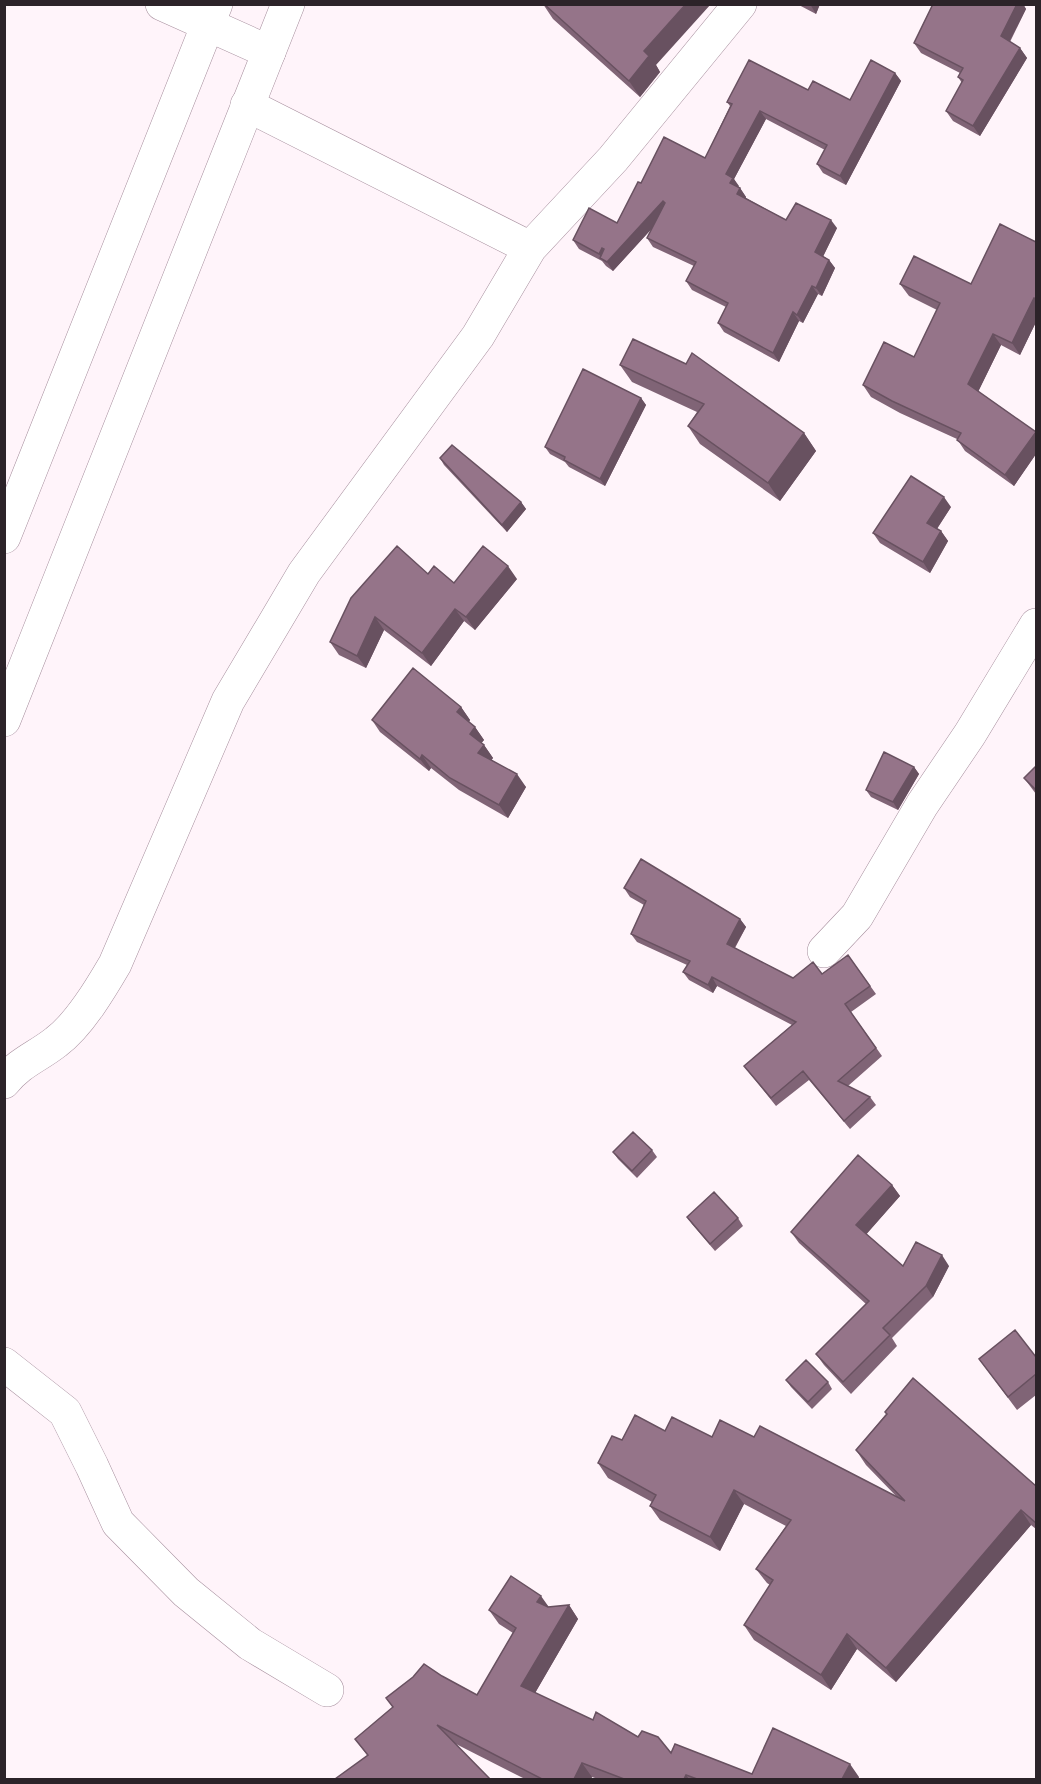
<svg xmlns="http://www.w3.org/2000/svg" width="1041" height="1784" font-family="Lato,sans-serif">
	<style>
		.lines { fill: none; stroke-linecap: round; stroke-linejoin: round }
		.minor-casing { stroke: #a78f9e; stroke-width: 34 }
		.major-casing { stroke: #a78f9e; stroke-width: 34 }
		.minor { stroke: #fff; stroke-width: 33 }
		.major { stroke: #fff; stroke-width: 33 }
		.wall { fill: #806476 }
		.shaded-wall { fill: #685160 }
		.building { fill: #957489; stroke: #685160; stroke-width: 1.5 }
	</style>
	<rect width="100%" height="100%" fill="#fff4fa"/>
	<g class="lines">
		<g class="minor-casing">
			<path id="minor" d="M 162,4 L 269,52
				M 247,105 L 530,248
				M 824,951 L 857,916 L 922,805 L 970,734 L 1036,625
				M 4,1082 C 20,1062 37,1057 56,1042 C 79,1025 101,988 115,964 L 228,701 L 304,573 L 478,336 L 530,248 L 613,159 L 740,4
				M 4,1364 L 65,1412 L 92,1466 L 118,1523 L 186,1592 L 250,1644 L 327,1690"/>
		</g>
		<g class="major-casing">
			<path id="major" d="M 4,537 L 216,4
				M 4,720 L 288,4"/>
		</g>
		<use href="#minor" class="minor"/>
		<use href="#major" class="major"/>
	</g>
	<path class="wall" d="M 543,4 L 656,65 L 660,72 L 640,97 L 553,19 Z
		M 797,4 L 820,4 L 816,14 Z
		M 933,4 L 1023,4 L 1026,9 L 1010,42 L 1020,48 L 1027,58 L 980,136 L 953,121 L 946,111 L 962,83 L 958,77 L 960,73 L 921,53 L 914,43 Z
		M 895,73 L 901,81 L 846,185 L 823,173 L 817,164 L 825,150 L 766,119 L 734,179 L 738,187 L 740,188 L 746,197 L 746,198 L 786,220 L 837,228 L 823,256 L 829,260 L 835,268 L 822,296 L 818,294 L 803,323 L 799,321 L 779,362 L 724,332 L 718,323 L 726,307 L 692,290 L 686,281 L 694,266 L 653,247 L 647,238 L 653,227 L 613,271 L 606,266 L 602,261 L 579,249 L 573,240 L 617,223 L 641,183 L 705,158 L 730,106 L 727,102 L 808,90 L 850,100 Z
		M 1036,242 L 1036,322 L 1020,355 L 1001,345 L 978,392 L 1036,433 L 1036,454 L 1014,486 L 965,451 L 957,439 L 900,413 L 871,397 L 863,385 L 914,357 L 937,310 L 909,296 L 900,284 L 971,284 Z
		M 620,365 L 804,433 L 816,451 L 780,501 L 700,444 L 688,426 L 697,412 L 632,382 Z
		M 641,398 L 646,405 L 605,486 L 569,467 L 565,462 L 550,454 L 545,447 Z
		M 440,458 L 521,502 L 526,509 L 507,532 L 444,465 Z
		M 951,507 L 937,529 L 941,531 L 948,541 L 930,573 L 880,543 L 873,533 Z
		M 428,574 L 454,583 L 517,579 L 475,630 L 464,621 L 431,666 L 384,630 L 366,668 L 339,655 L 330,642 Z
		M 461,707 L 470,720 L 469,722 L 475,727 L 484,740 L 481,743 L 484,745 L 493,758 L 491,760 L 526,787 L 508,818 L 459,790 L 431,768 L 429,771 L 380,732 L 372,720 Z
		M 1036,766 L 1036,794 L 1024,778 Z
		M 914,767 L 919,774 L 898,810 L 871,797 L 866,790 Z
		M 624,888 L 740,919 L 746,927 L 735,948 L 793,978 L 822,974 L 848,955 L 876,994 L 851,1012 L 882,1056 L 848,1086 L 870,1097 L 876,1105 L 850,1129 L 809,1080 L 776,1106 L 744,1066 L 792,1025 L 717,986 L 713,993 L 689,980 L 683,972 L 687,965 L 637,942 L 631,934 L 644,905 L 630,897 Z
		M 652,1150 L 657,1157 L 637,1178 L 618,1159 L 613,1152 Z
		M 892,1185 L 900,1196 L 866,1234 L 903,1266 L 949,1266 L 933,1297 L 892,1338 L 897,1346 L 851,1394 L 824,1365 L 816,1354 L 866,1304 L 799,1243 L 791,1232 Z
		M 687,1217 L 738,1218 L 743,1226 L 715,1251 L 692,1224 Z
		M 1036,1357 L 1036,1395 L 1017,1410 L 979,1359 Z
		M 786,1380 L 828,1382 L 832,1389 L 812,1409 L 791,1387 Z
		M 885,1412 L 1036,1486 L 1036,1529 L 1031,1525 L 896,1682 L 857,1649 L 831,1690 L 754,1640 L 744,1625 L 770,1585 L 767,1583 L 756,1569 L 786,1526 L 744,1504 L 720,1551 L 660,1520 L 650,1506 L 652,1502 L 608,1478 L 598,1463 L 622,1440 L 665,1431 L 712,1437 L 754,1437 L 897,1497 L 866,1465 L 856,1450 L 886,1414 Z
		M 569,1605 L 578,1619 L 535,1693 L 593,1720 L 638,1737 L 671,1753 L 752,1774 L 859,1777 L 858,1779 L 598,1779 L 592,1777 L 591,1779 L 525,1779 L 454,1743 L 367,1755 L 355,1739 L 442,1676 L 477,1695 L 513,1633 L 499,1624 L 489,1610 L 549,1607 Z"/>
	<path class="shaded-wall" d="M 686,4 L 711,4 L 656,65 L 660,72 L 640,97 L 629,81 L 644,51 Z
		M 810,4 L 820,4 L 816,14 Z
		M 1017,4 L 1023,4 L 1026,9 L 1007,46 L 1001,36 Z
		M 1020,48 L 1027,58 L 980,136 L 973,126 Z
		M 895,73 L 901,81 L 846,185 L 840,176 Z
		M 760,111 L 766,119 L 734,179 L 739,186 L 736,192 L 730,183 L 726,174 Z
		M 740,188 L 746,197 L 743,202 L 737,194 Z
		M 663,201 L 669,210 L 613,271 L 607,262 Z
		M 831,220 L 837,228 L 821,261 L 815,252 Z
		M 602,248 L 608,257 L 603,260 L 599,254 Z
		M 829,260 L 835,268 L 822,296 L 816,288 Z
		M 812,286 L 818,294 L 803,323 L 797,315 Z
		M 1034,298 L 1036,301 L 1036,322 L 1020,355 L 1012,343 Z
		M 793,312 L 799,321 L 779,362 L 773,353 Z
		M 993,334 L 1001,345 L 976,396 L 968,384 Z
		M 641,398 L 646,405 L 605,486 L 600,479 Z
		M 1036,432 L 1036,454 L 1014,486 L 1005,475 Z
		M 804,433 L 816,451 L 780,501 L 768,483 Z
		M 944,497 L 951,507 L 934,533 L 927,523 Z
		M 521,502 L 526,509 L 507,532 L 502,525 Z
		M 941,531 L 948,541 L 930,573 L 923,562 Z
		M 508,566 L 517,579 L 475,630 L 466,617 Z
		M 455,609 L 464,621 L 431,666 L 422,653 Z
		M 375,617 L 384,630 L 366,668 L 357,656 Z
		M 461,707 L 470,720 L 466,725 L 457,712 Z
		M 475,727 L 484,740 L 479,746 L 470,734 Z
		M 484,745 L 493,758 L 487,766 L 478,753 Z
		M 422,755 L 431,768 L 429,771 L 420,759 Z
		M 914,767 L 919,774 L 898,810 L 893,802 Z
		M 517,774 L 526,787 L 508,818 L 499,805 Z
		M 740,919 L 746,927 L 732,952 L 727,944 Z
		M 712,977 L 717,986 L 713,993 L 708,985 Z
		M 892,1185 L 900,1196 L 864,1237 L 856,1225 Z
		M 942,1255 L 949,1266 L 933,1297 L 926,1286 Z
		M 734,1490 L 744,1504 L 720,1551 L 710,1537 Z
		M 1021,1510 L 1031,1525 L 896,1682 L 886,1668 Z
		M 541,1596 L 551,1610 L 537,1602 Z
		M 569,1605 L 578,1619 L 531,1700 L 521,1686 Z
		M 847,1634 L 857,1649 L 831,1690 L 821,1675 Z
		M 582,1763 L 592,1777 L 591,1779 L 574,1779 Z
		M 850,1764 L 859,1777 L 858,1779 L 842,1779 Z
		M 686,1775 L 689,1779 L 684,1779 Z"/>
	<path class="building" d="M 544,4 L 686,4 L 644,51 L 649,56 L 629,81 Z
		M 933,4 L 1017,4 L 1001,36 L 1020,48 L 973,126 L 946,111 L 963,80 L 958,77 L 963,68 L 914,43 Z
		M 749,60 L 808,90 L 813,81 L 850,100 L 871,60 L 895,73 L 840,176 L 817,164 L 827,145 L 760,111 L 726,174 L 733,178 L 730,183 L 740,188 L 737,194 L 786,220 L 796,203 L 831,220 L 815,252 L 829,260 L 816,288 L 812,286 L 797,315 L 793,312 L 773,353 L 718,323 L 728,303 L 686,281 L 696,262 L 647,238 L 665,203 L 663,201 L 607,262 L 600,258 L 604,249 L 602,248 L 599,254 L 573,240 L 589,208 L 617,223 L 638,182 L 641,183 L 664,137 L 705,158 L 732,104 L 727,102 Z
		M 1000,224 L 1036,242 L 1036,299 L 1034,298 L 1012,343 L 993,334 L 968,384 L 1036,432 L 1005,475 L 957,440 L 961,433 L 892,401 L 863,385 L 884,342 L 914,357 L 940,303 L 900,284 L 914,256 L 971,284 Z
		M 633,339 L 686,364 L 692,353 L 804,433 L 768,483 L 688,426 L 704,404 L 620,365 Z
		M 583,369 L 641,398 L 600,479 L 564,460 L 565,457 L 545,447 Z
		M 452,445 L 521,502 L 502,525 L 440,458 Z
		M 911,476 L 944,497 L 927,523 L 941,531 L 923,562 L 873,533 Z
		M 397,546 L 428,574 L 434,566 L 454,583 L 483,546 L 508,566 L 466,617 L 455,609 L 422,653 L 375,617 L 357,656 L 330,642 L 351,598 Z
		M 413,668 L 461,707 L 457,712 L 475,727 L 470,734 L 484,745 L 478,753 L 517,774 L 499,805 L 450,778 L 422,755 L 420,759 L 372,720 Z
		M 884,752 L 914,767 L 893,802 L 866,790 Z
		M 1036,766 L 1036,790 L 1024,778 Z
		M 641,859 L 740,919 L 727,944 L 793,978 L 813,962 L 822,974 L 848,955 L 870,986 L 845,1004 L 876,1048 L 838,1081 L 870,1097 L 844,1121 L 803,1071 L 771,1098 L 744,1066 L 796,1022 L 712,977 L 708,985 L 683,972 L 690,961 L 631,934 L 646,901 L 624,888 Z
		M 633,1132 L 652,1150 L 632,1171 L 613,1152 Z
		M 858,1155 L 892,1185 L 856,1225 L 903,1266 L 916,1242 L 942,1255 L 926,1286 L 883,1328 L 890,1335 L 843,1382 L 816,1354 L 869,1301 L 791,1232 Z
		M 714,1192 L 738,1218 L 710,1244 L 687,1217 Z
		M 1015,1330 L 1036,1357 L 1036,1374 L 1008,1397 L 979,1359 Z
		M 806,1360 L 828,1382 L 808,1402 L 786,1380 Z
		M 913,1378 L 1036,1486 L 1036,1523 L 1021,1510 L 886,1668 L 847,1634 L 821,1675 L 744,1625 L 773,1580 L 756,1569 L 791,1520 L 734,1490 L 710,1537 L 650,1506 L 656,1495 L 598,1463 L 612,1436 L 622,1440 L 635,1415 L 665,1431 L 672,1417 L 712,1437 L 720,1420 L 754,1437 L 760,1426 L 905,1501 L 856,1450 L 887,1414 L 885,1412 Z
		M 511,1576 L 541,1596 L 537,1602 L 548,1607 L 569,1605 L 521,1686 L 593,1720 L 596,1712 L 638,1737 L 642,1731 L 658,1737 L 671,1753 L 675,1744 L 752,1774 L 773,1728 L 850,1764 L 842,1779 L 697,1779 L 686,1775 L 684,1779 L 624,1779 L 582,1763 L 574,1779 L 542,1779 L 437,1725 L 490,1779 L 335,1779 L 368,1755 L 355,1739 L 393,1707 L 386,1698 L 413,1677 L 424,1664 L 442,1676 L 477,1695 L 516,1628 L 489,1610 Z"/>
	<rect width="1041" height="1784" fill="none" stroke="#2c2329" stroke-width="12"/>
</svg>
